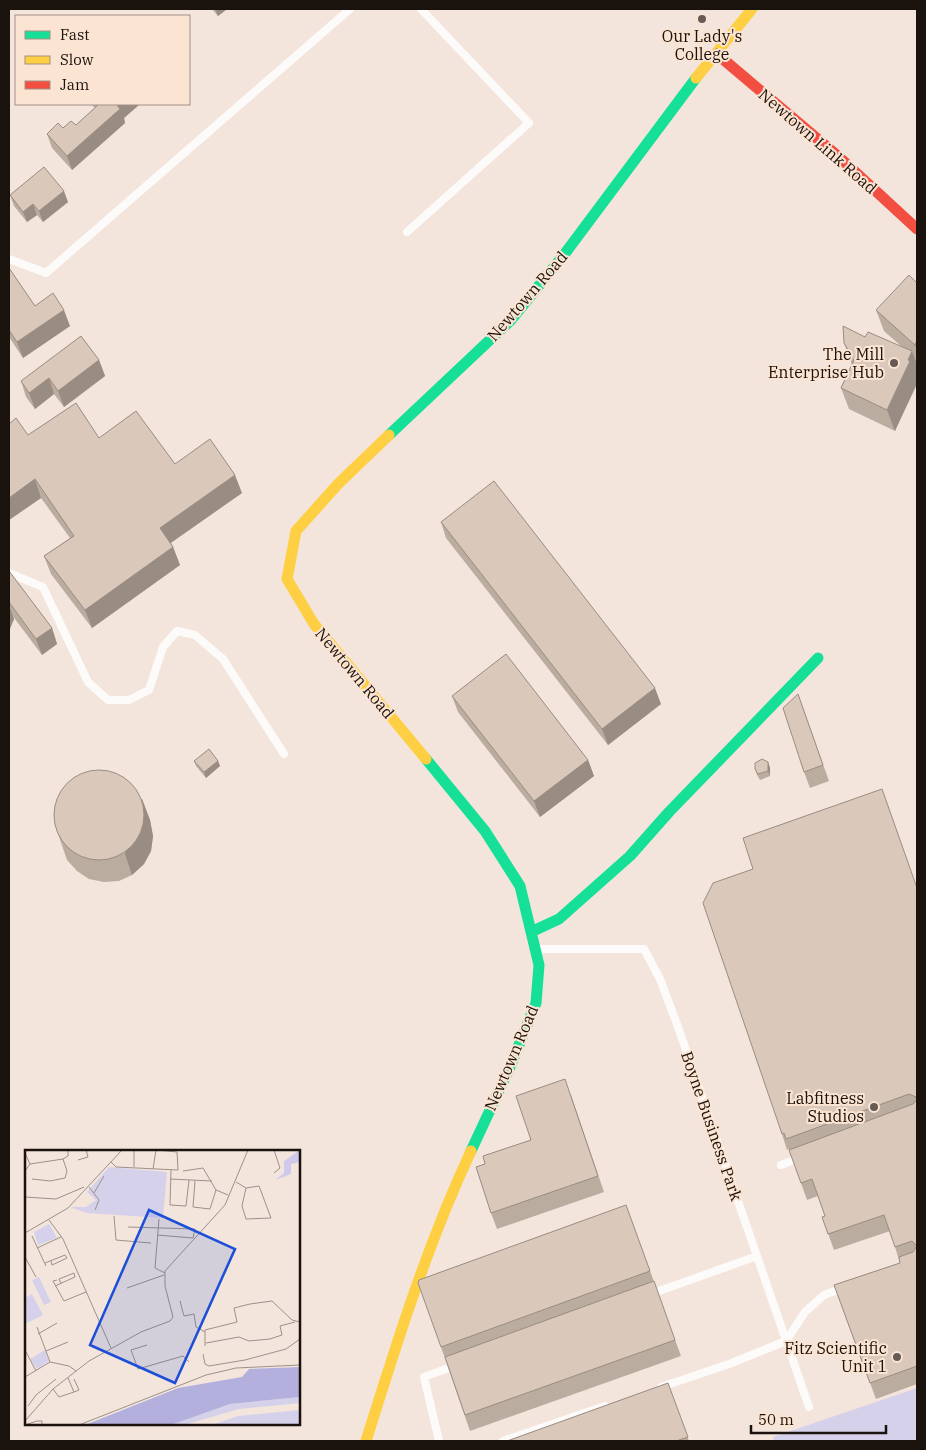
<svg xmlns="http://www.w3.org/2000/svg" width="926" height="1450" font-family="'IBM Plex Serif',serif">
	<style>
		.green { fill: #d6d1eb }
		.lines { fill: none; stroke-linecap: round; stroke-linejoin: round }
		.lane { stroke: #fdfbfa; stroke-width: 8 }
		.fast { stroke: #16e098; stroke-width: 11 }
		.slow { stroke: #ffcf43; stroke-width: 11 }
		.jam { stroke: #f24e42; stroke-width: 11 }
		.wall { fill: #bbaca0 }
		.shaded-wall { fill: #998c82 }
		.building { fill: #dac8ba; stroke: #998c82 }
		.poi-dot { fill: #665c55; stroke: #fce4d3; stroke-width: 2 }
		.labels { text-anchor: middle; stroke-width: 4; stroke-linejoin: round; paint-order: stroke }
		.poi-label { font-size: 16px; fill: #1a120c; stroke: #fce4d3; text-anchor: end }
		.street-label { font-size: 16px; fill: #1a120c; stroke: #fce4d3 }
		.inset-road { fill: none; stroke: #9c9189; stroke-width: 1 }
		.view { fill: #1d4ed8; fill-opacity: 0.15; stroke: #1d4ed8; stroke-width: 2.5 }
		.inset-edge { fill: none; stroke: #1a120c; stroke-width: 2.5 }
	</style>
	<rect width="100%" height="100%" fill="#f3e5dc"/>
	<path class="green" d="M 917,1388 L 917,1441 L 774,1441 L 773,1437 Z"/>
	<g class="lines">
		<path class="lane" d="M 407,232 L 529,123 L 421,9
			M 9,259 L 46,273 L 350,9
			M 9,573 L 43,587 L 88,682 L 108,700 L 129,700 L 149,690 L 163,647 L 177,631 L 195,635 L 223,659 L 284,754
			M 538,949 L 644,949 L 660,979 L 678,1027 L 809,1407
			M 781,1165 L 802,1157
			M 648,1295 L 757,1256
			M 661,1387 L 729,1364 L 786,1341 L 805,1312 L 824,1295 L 845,1287
			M 439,1441 L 424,1377 L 457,1365
			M 503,1441 L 605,1406"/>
		<path class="fast" d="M 389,435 L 511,320 L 563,256 L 696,78
			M 426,759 L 485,831 L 520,886 L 539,965 L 536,1003 L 510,1067 L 471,1151
			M 533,931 L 559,919 L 630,856 L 669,812 L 818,658"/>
		<path class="slow" d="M 696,78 L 752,9
			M 389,435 L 338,484 L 296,531 L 287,579 L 314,624 L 426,759
			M 366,1441 C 397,1342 427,1245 471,1151"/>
		<path class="jam" d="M 717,54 L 840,158 L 917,229"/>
	</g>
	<path class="wall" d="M 212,9 L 227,9 L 218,16 Z
		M 91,104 L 140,104 L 124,118 L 125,123 L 72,170 L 52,148 L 47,134 L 63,128 L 76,125 L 95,108 Z
		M 10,195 L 68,202 L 43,222 L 37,215 L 27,222 L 14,206 Z
		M 9,268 L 35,306 L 70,326 L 23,358 L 9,337 Z
		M 917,283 L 917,360 L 915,359 L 917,364 L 917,378 L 895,431 L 849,409 L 841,388 L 852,365 L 844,343 L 865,337 L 901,346 L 884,331 L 876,310 Z
		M 99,360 L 105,376 L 64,407 L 54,394 L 35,409 L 26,397 L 21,381 Z
		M 28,435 L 99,438 L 175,464 L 242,493 L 171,543 L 173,547 L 180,565 L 92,628 L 51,574 L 44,556 L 70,538 L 41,498 L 9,520 Z
		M 441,522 L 661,704 L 608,745 L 446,538 Z
		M 9,571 L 52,628 L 57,644 L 42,655 L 12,615 L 14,619 L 9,631 Z
		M 798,694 L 829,781 L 810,788 L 804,772 Z
		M 452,696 L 588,760 L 594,776 L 540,817 L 458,712 Z
		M 194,761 L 218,761 L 220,766 L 206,778 L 196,766 Z
		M 768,762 L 770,768 L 770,776 L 760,780 L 757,775 L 755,769 Z
		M 142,799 L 150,820 L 153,836 L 151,851 L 144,864 L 132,875 L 119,881 L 104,882 L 89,879 L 77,871 L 67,860 L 55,825 Z
		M 917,888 L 917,1384 L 876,1399 L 834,1285 L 900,1263 L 890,1231 L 834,1250 L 822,1217 L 825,1216 L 818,1196 L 807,1200 L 789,1149 L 787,1150 L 782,1134 Z
		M 571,1095 L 604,1192 L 497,1229 L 491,1213 L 485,1164 L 531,1140 Z
		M 626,1205 L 681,1356 L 470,1431 L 441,1347 Z
		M 668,1383 L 689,1441 L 507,1441 Z"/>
	<path class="shaded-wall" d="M 215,9 L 227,9 L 218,16 Z
		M 119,104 L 140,104 L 124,118 L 125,123 L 72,170 L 67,156 Z
		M 64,191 L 68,202 L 43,222 L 39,211 Z
		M 33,204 L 37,215 L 27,222 L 23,212 Z
		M 64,310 L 70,326 L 23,358 L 17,342 Z
		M 917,340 L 917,350 L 915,345 Z
		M 912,351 L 917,364 L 917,384 L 895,431 L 887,410 Z
		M 99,360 L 105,376 L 64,407 L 58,391 Z
		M 49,378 L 54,394 L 35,409 L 29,393 Z
		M 235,475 L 242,493 L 166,546 L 160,528 Z
		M 35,479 L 41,498 L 9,520 L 9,498 Z
		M 173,547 L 180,565 L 92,628 L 85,610 Z
		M 10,608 L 14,619 L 9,631 L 9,611 Z
		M 52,628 L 57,644 L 42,655 L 36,639 Z
		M 655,688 L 661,704 L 608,745 L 602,729 Z
		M 588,760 L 594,776 L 540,817 L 534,801 Z
		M 218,761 L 220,766 L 206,778 L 204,772 Z
		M 768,762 L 770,768 L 770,776 L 768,771 Z
		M 142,799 L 150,820 L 153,836 L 151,851 L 144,864 L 132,875 L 125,854 Z"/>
	<path class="building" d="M 98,104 L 119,104 L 117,105 L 120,109 L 67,156 L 47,134 L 58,123 L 63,128 L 71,121 L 76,125 L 99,104 Z
		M 44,167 L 64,191 L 39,211 L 33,204 L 23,212 L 10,195 Z
		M 9,268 L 35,306 L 53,293 L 64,310 L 17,342 L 9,330 Z
		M 909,275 L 917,283 L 917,340 L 915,345 L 876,310 Z
		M 843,326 L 865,337 L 868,332 L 912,351 L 908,360 L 910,361 L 887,410 L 841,388 L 854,360 L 844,343 Z
		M 81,336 L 99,360 L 58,391 L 49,378 L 29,393 L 21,381 Z
		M 76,403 L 99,438 L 136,411 L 175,464 L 210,439 L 235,475 L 160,528 L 173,547 L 85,610 L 44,556 L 74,536 L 35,479 L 9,498 L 9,424 L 16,418 L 28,435 Z
		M 494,481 L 655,688 L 602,729 L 441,522 Z
		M 9,571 L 52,628 L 36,639 L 9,602 Z
		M 506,654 L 588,760 L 534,801 L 452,696 Z
		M 798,694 L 823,765 L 804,772 L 783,708 Z
		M 209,749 L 218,761 L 204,772 L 194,761 Z
		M 762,759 L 768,762 L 768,771 L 758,774 L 755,769 L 755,763 Z
		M54 815a45 45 0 1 1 90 0a45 45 0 1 1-90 0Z
		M 882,789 L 917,888 L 917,1366 L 870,1383 L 834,1285 L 900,1263 L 899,1257 L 913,1252 L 917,1246 L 912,1241 L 895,1247 L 884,1215 L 828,1234 L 822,1217 L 825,1216 L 812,1179 L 801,1183 L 789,1150 L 913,1104 L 917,1100 L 916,1097 L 909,1094 L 786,1139 L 784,1133 L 782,1134 L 703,903 L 713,883 L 753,869 L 743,838 Z
		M 565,1079 L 598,1176 L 491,1213 L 476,1167 L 485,1164 L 483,1156 L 531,1140 L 516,1096 Z
		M 626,1205 L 650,1271 L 441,1347 L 418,1283 L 419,1280 Z
		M 654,1281 L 675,1340 L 465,1415 L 445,1357 Z
		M 668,1383 L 688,1437 L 676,1441 L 507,1441 Z"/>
	<g class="poi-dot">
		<circle cx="702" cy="19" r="5"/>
		<circle cx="894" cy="363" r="5"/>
		<circle cx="874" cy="1107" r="5"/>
		<circle cx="897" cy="1357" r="5"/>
	</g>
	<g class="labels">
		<g class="poi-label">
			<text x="702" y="42" text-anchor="middle">Our Lady's<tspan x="702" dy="18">College</tspan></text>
			<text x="884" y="360">The Mill<tspan x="884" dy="18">Enterprise Hub</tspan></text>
			<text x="864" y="1104">Labfitness<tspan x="864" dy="18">Studios</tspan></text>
			<text x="887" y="1354">Fitz Scientific<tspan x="887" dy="18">Unit 1</tspan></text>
		</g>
		<g class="street-label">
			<text transform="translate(818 141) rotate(41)" y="6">Newtown Link Road</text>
			<text transform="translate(527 296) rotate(-49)" y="6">Newtown Road</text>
			<text transform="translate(355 673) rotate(50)" y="6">Newtown Road</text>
			<text transform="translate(511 1058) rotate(-67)" y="6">Newtown Road</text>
			<text transform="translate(712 1126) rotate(71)" y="6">Boyne Business Park</text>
		</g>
	</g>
	<g transform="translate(25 1150)">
		<rect width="275" height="275" fill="#f3e5dc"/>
		<path d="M 84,17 L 142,22 L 138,68 L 62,63 L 45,57 L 61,57 L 71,50 L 62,42 ZM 24,74 L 32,88 L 13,95 L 9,82 ZM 14,127 L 26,152 L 19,155 L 7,130 ZM 7,144 L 18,165 L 0,174 L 0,148 ZM 20,200 L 24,211 L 12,219 L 5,209 ZM 275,247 L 275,253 L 214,259 L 159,275 L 146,275 L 205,254 ZM 275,260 L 275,275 L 187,275 L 213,266 Z" fill="#d6d1eb"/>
		<path d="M 275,0 L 275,12 L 266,14 L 266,24 L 250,30 L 259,23 L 259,11 Z" fill="#cfc9eb"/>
		<path d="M 275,217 L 275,247 L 205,254 L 146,275 L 60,275 L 153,238 L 217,227 L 224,219 Z" fill="#b4b0dd"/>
		<path class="inset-road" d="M 249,0 L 255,18 L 249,23M 0,3 L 5,14 L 0,21M 53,10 L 63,7 L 61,0M 86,12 L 91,17 L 153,20 L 152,2 L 132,0M 5,14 L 38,9 L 43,6 L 43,0M 109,17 L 109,1M 128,19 L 131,0M 146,20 L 145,55 L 161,56 L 164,30M 158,21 L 178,18 L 191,40M 7,29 L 25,31 L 40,28 L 42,21 L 38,9M 145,29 L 187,31M 170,31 L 168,57 L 185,59 L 191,40 L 203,45M 211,32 L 221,38 L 217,56 L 221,69 L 246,68 L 234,36 L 221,38M 64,37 L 74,50 L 70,60M 69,43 L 79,26M 0,47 L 31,49 L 59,37M 89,66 L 91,90 L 126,93M 134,69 L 130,118 L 140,123M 24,70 L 38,89 L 86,198M 103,77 L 170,79 L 168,88 L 132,85M 0,83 L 43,58 L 97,0M 7,86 L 21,116M 12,98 L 36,87M 0,107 L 11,127M 20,113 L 40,105 L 42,108 L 27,115 L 26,111M 32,130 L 28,131 L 39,151 L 61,142M 30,136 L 50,127 L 49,123 L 34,129 L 36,133M 102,138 L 139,125M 155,151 L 159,166 L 169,164 L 171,177 L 180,182M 12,177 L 25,212 L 44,216 L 51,221M 13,184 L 32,173M 181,193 L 214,187 L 224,191 L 245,189 L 257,185 L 255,176 L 270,172M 122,195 L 106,200 L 113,219 L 158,206 L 164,212M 180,196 L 180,180 L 212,172 L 209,158 L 225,154 L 247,151 L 267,170 L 275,172M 0,200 L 11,221M 21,201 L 43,192M 178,204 L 180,214 L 184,216 L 220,210 L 261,199 L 275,189M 0,227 L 25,212M 28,239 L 34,247 L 49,242 L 43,228M 49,242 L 54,240 L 49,229M 3,256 L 11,245 L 31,229M 0,271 L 28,239 L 64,211 L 116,182 L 145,171 L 148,167 L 140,136 L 140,121 L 200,55 L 223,0M 0,275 L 12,271 L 17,271 L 17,275M 54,275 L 181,225 L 211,218 L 275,215"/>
		<path class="view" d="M 124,60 L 210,99 L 150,233 L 65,195 Z"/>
		<rect width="275" height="275" class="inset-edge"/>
	</g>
	<rect width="926" height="1450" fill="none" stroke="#1a120c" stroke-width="20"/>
	<rect x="15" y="15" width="175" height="90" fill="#fce4d3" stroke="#a29083"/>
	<rect x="25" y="31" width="25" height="8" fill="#16e098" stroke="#a29083"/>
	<text x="60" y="40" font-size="15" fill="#1a120c">Fast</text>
	<rect x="25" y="56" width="25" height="8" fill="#ffcf43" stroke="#a29083"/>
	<text x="60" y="65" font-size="15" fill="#1a120c">Slow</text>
	<rect x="25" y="81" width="25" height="8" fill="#f24e42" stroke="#a29083"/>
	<text x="60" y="90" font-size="15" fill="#1a120c">Jam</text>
	<path d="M751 1425v8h135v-8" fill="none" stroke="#1a120c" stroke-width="2.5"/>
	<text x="758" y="1425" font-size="15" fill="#1a120c" stroke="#fce4d3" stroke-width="4" paint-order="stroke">50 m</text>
</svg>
